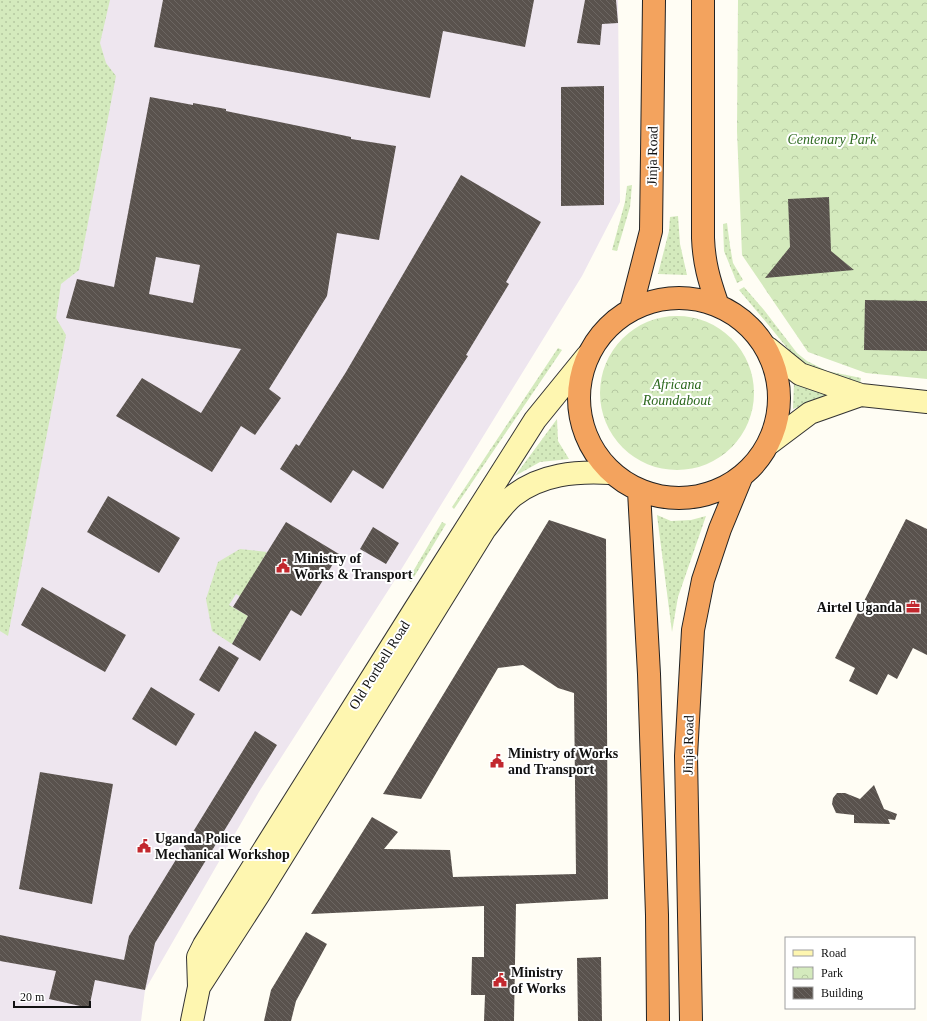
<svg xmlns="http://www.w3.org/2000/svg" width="927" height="1021" font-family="Georgia,serif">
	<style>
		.industrial { fill: #eee6ef }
		.grass { fill: url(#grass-dots) }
		.park { fill: url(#park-crowns) }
		.building { fill: url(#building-back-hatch); fill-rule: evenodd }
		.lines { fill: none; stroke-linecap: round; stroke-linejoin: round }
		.secondary-casing { stroke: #333; stroke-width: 24 }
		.highway-casing { stroke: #222; stroke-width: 24 }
		.secondary { stroke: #fef6b0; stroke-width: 22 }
		.highway { stroke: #f3a35e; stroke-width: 22 }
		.labels { text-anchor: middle; stroke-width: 4; stroke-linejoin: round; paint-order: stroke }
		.park-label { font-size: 14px; font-style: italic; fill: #2e6a20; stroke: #fff }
		.street-label { font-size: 14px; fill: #111; stroke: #fff }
		.poi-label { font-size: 14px; font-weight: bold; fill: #111; stroke: #fff; text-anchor: start }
	</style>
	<defs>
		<pattern id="grass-dots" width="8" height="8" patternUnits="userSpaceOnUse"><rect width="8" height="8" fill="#d4eabd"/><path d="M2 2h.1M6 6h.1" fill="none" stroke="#b5c8a1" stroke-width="1.8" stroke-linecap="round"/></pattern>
		<pattern id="park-crowns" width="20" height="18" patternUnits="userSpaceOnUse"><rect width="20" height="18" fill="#d4eabd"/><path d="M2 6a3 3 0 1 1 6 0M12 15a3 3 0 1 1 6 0" fill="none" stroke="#b5c8a1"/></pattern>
		<pattern id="building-back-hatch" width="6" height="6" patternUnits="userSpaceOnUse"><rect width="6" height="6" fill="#59524d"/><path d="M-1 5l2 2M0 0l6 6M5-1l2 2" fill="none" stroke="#6c6662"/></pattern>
	</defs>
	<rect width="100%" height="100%" fill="#fffdf4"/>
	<path class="industrial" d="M 52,0 L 618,0 L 620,202 L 582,276 L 391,586 L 259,792 L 145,990 L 141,1021 L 0,1021 L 0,358 Z"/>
	<path class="grass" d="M 0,0 L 110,0 L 100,43 L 106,63 L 116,76 L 79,270 L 61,284 L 56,318 L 66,335 L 8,636 L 0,631 Z
		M 632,185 L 630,207 L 617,251 L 612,250 L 625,202 L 627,186 Z
		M 678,216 L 680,244 L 687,275 L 658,274 L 669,231 L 670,217 Z
		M 727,223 L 730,246 L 733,263 L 743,280 L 737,283 L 724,251 L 723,224 Z
		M 744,287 L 764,310 L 797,353 L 807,361 L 827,371 L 861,378 L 860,384 L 824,376 L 797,360 L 766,322 L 739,290 Z
		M 558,348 L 562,350 L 454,509 L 452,507 Z
		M 794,383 L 833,394 L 793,409 Z
		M 557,419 L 558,441 L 569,459 L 540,462 L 515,476 Z
		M 657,515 L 671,521 L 691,520 L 706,516 L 678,597 L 672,632 Z
		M 442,522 L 446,524 L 411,582 L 408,580 Z
		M 240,549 L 267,552 L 255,573 L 252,603 L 236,594 L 229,605 L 248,616 L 232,644 L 212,631 L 206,599 L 218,562 Z"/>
	<path class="park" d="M 738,0 L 927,0 L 927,379 L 866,373 L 808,352 L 742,255 L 737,131 Z
		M600 393a77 77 0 1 1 154 0a77 77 0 1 1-154 0Z"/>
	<path class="building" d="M 163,0 L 534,0 L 525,47 L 443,31 L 430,98 L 326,78 L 154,47 Z
		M 585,0 L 616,0 L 618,23 L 602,24 L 600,45 L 577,43 Z
		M 604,86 L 604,205 L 561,206 L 561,87 Z
		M 150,97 L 193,105 L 193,103 L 226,109 L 226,111 L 299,126 L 351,137 L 351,139 L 396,146 L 379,240 L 337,233 L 327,296 L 269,389 L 281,398 L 255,435 L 241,426 L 212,472 L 116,416 L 142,378 L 201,413 L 241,349 L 66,318 L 77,279 L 114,287 ZM 156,257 L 200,265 L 193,303 L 149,294 Z
		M 461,175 L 541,222 L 506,282 L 509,284 L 466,355 L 468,356 L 383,489 L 353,470 L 331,503 L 280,469 L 296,444 L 299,446 L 346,372 Z
		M 829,197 L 831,251 L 854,270 L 765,278 L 790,247 L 788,199 Z
		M 865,300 L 927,301 L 927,351 L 864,350 Z
		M 108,496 L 180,538 L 159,573 L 87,532 Z
		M 906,519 L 927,529 L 927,655 L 913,648 L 897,679 L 888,674 L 877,695 L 849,681 L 855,668 L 835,658 Z
		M 549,520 L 606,539 L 608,899 L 516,904 L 514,1021 L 484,1021 L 485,995 L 471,995 L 472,957 L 484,957 L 484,906 L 311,914 L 372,817 L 398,832 L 384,849 L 450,850 L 453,877 L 576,874 L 574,693 L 558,688 L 523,665 L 498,668 L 421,799 L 383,794 Z
		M 286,522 L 339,554 L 301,616 L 291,610 L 260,661 L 232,644 L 248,616 L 233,607 Z
		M 373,527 L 399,543 L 386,564 L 360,549 Z
		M 42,587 L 126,635 L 105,672 L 21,625 Z
		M 219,646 L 239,658 L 219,692 L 199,680 Z
		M 151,687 L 195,714 L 176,746 L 132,719 Z
		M 255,731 L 277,745 L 155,943 L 145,990 L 95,980 L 89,1008 L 49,999 L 56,971 L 0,961 L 0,935 L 124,960 L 129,936 Z
		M 40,772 L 113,784 L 92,904 L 19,889 Z
		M 874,785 L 884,809 L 897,814 L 895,820 L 888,819 L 890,824 L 854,823 L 854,815 L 836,813 L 832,804 L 833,798 L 837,793 L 845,793 L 860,799 Z
		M 306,932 L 327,944 L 296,1001 L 291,1021 L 264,1021 L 271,990 Z
		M 601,957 L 602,1021 L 578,1021 L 577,958 Z"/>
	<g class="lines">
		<g class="secondary-casing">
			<path id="secondary" d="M 768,348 L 800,374 L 861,395 L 927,402
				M 770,443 L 810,413 L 861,395
				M 199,987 L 259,894 L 485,529 C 494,518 502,505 513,496 C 541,474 576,471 610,473
				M 192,1021 L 199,987 L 198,957 L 204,945 L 415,609 L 535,420 L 587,356"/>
		</g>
		<g class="highway-casing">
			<path id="highway" d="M 703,0 L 703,238 C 704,263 709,280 717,303
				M579 398a100 100 0 1 1 200 0a100 100 0 1 1-200 0Z
				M 631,309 L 651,231 L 654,0
				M 639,491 L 649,674 L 657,915 L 658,1021
				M 691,1021 L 686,756 L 693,630 L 703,580 L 720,529 L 741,478"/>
		</g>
		<use href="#secondary" class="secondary"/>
		<use href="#highway" class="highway"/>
	</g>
	<defs>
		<g id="civic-bare" transform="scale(1.08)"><path d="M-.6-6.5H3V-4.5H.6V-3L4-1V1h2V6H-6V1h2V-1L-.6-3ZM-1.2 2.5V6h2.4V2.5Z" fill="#c2282e" stroke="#fff" stroke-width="2.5" paint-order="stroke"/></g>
		<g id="office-bare" transform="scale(1.08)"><path d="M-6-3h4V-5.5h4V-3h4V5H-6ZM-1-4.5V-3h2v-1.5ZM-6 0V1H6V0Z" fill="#c2282e" stroke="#fff" stroke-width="2.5" paint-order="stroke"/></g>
	</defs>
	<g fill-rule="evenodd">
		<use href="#civic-bare" x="283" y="566"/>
		<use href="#office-bare" x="913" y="607"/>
		<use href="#civic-bare" x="497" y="761"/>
		<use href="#civic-bare" x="144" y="846"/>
		<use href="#civic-bare" x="500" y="980"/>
	</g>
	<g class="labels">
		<g class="park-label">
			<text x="832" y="144">Centenary Park</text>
			<text x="677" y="389">Africana<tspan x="677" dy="16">Roundabout</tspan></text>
		</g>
		<g class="street-label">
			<text transform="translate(652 156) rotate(-89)" y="5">Jinja Road</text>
			<text transform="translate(379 665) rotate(-58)" y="5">Old Portbell Road</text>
			<text transform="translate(688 745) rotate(-89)" y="5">Jinja Road</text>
		</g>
		<g class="poi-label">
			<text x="294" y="563">Ministry of<tspan x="294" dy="16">Works &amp; Transport</tspan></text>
			<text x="902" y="612" text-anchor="end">Airtel Uganda</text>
			<text x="508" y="758">Ministry of Works<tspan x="508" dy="16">and Transport</tspan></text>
			<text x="155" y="843">Uganda Police<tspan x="155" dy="16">Mechanical Workshop</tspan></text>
			<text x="511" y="977">Ministry<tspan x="511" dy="16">of Works</tspan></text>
		</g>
	</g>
	<rect x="785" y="937" width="130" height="72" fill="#ffffff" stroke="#a0a0a0"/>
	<rect x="793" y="950" width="20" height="6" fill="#fef6b0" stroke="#a0a0a0"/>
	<text x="821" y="957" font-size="12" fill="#111111">Road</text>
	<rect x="793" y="967" width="20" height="12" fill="url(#park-crowns)" stroke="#a0a0a0"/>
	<text x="821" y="977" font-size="12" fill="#111111">Park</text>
	<rect x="793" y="987" width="20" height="12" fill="url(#building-back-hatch)" stroke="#a0a0a0"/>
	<text x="821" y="997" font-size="12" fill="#111111">Building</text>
	<path d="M14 1001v6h76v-6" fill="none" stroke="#111111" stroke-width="2"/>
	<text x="20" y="1001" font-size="12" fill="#111111" stroke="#ffffff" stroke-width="3" paint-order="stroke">20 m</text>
</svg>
